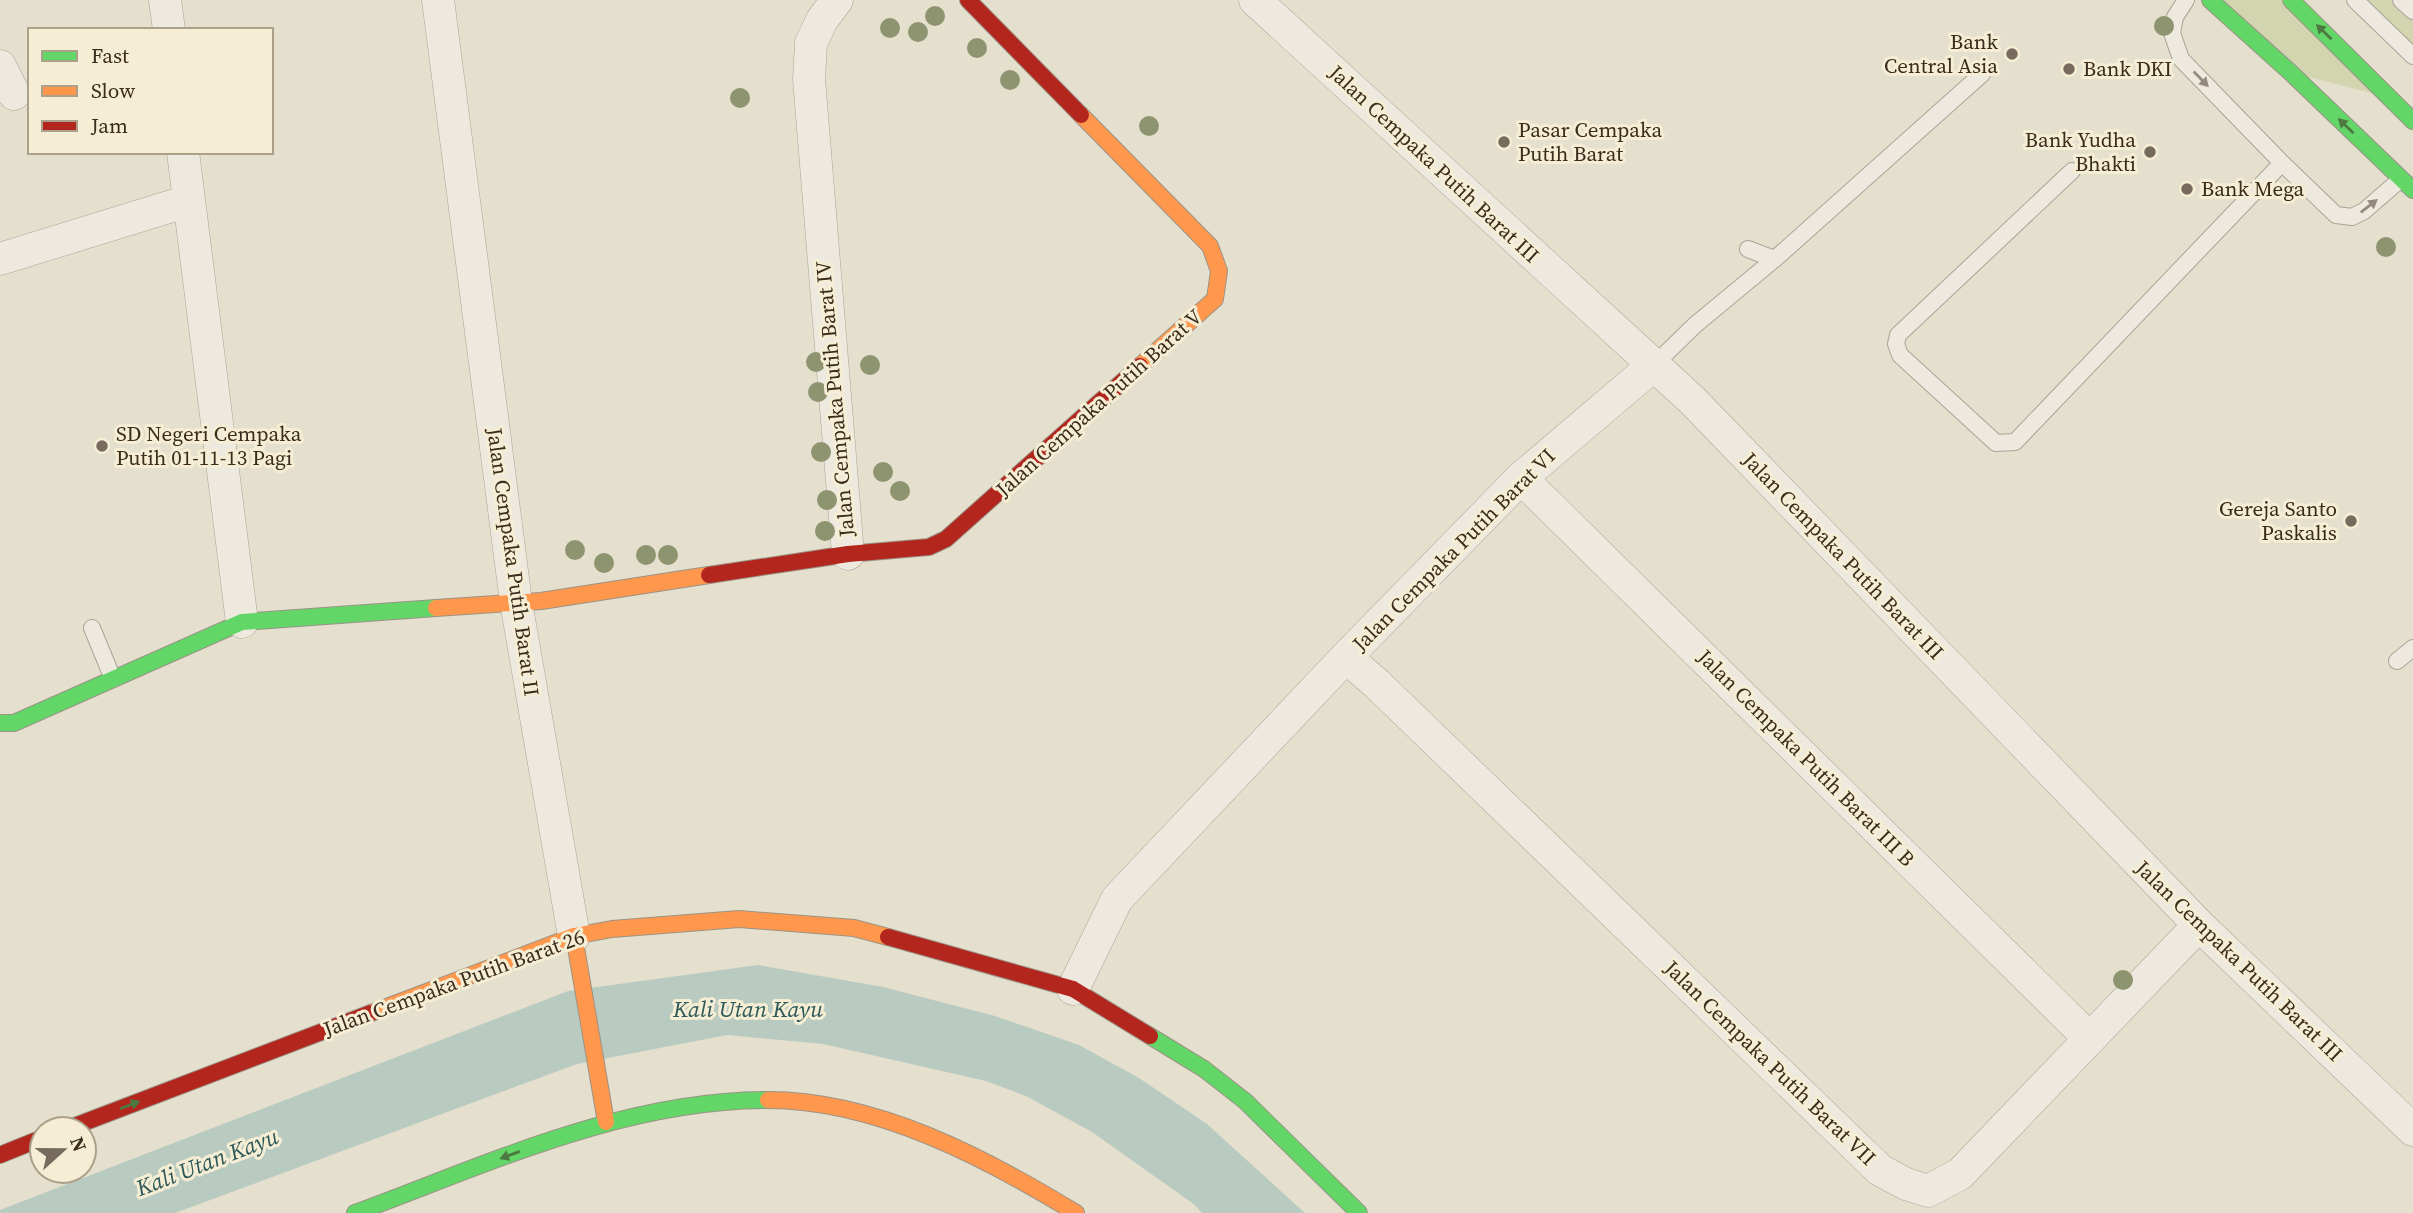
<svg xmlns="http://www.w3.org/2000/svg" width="2413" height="1213" font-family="'Source Serif 4',serif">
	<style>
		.green { fill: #d3d5b0 }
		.water { fill: #b9cbc1 }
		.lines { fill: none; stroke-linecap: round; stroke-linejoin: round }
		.lane-casing { stroke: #aaa497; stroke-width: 18 }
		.street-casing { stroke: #aaa497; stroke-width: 33 }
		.fast-casing { stroke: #9a9386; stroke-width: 18 }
		.slow-casing { stroke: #9a9386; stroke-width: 18 }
		.jam-casing { stroke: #9a9386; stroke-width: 18 }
		.lane { stroke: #ede9df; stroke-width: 16 }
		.street { stroke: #ede9df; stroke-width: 32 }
		.fast { stroke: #63d668; stroke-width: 16 }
		.slow { stroke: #ff974d; stroke-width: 16 }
		.jam { stroke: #b3261e; stroke-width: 16 }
		.tree { fill: #8e9470 }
		.oneway { fill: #4c793f }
		.oneway2 { fill: #948b7e }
		.poi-dot { fill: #766b5c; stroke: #f6eed4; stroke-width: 2.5 }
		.labels { text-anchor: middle; stroke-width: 6; stroke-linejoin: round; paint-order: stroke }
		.poi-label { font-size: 21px; fill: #3a2d1e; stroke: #f6eed4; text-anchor: start }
		.street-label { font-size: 21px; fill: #3a2d1e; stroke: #f6eed4 }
		.water-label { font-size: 23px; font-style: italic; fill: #2d5959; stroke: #f6eed4 }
	</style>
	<rect width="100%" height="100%" fill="#e5dfce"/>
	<path class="green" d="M 2215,0 L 2289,0 L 2390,98 L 2290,72 Z
		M 2355,0 L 2401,0 L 2413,11 L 2413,56 Z"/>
	<path class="water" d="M 758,965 L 883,987 L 995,1016 L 1079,1045 L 1139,1078 L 1207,1124 L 1305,1213 L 1202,1213 L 1195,1205 L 1092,1132 L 1026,1096 L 986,1081 L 823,1044 L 727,1035 L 577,1064 L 175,1213 L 0,1213 L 0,1210 L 568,991 Z"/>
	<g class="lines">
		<g class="lane-casing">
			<path id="lane" d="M 2186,0 L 2175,17 L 2172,33 L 2181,59 L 2282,163 L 2336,215 L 2352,217 L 2364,211 L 2401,179
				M 2355,0 L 2413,56
				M 2401,0 L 2413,11
				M 2072,171 L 1898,335 L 1896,344 L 1900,355 L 1996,443 L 2015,442 L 2282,163
				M 1748,249 L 1774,259
				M 1654,365 L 1695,325 L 1776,258 L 1982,74
				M 92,628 L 113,679
				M 2397,661 L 2413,648"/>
		</g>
		<g class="street-casing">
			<path id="street" d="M 165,0 L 169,30
				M 438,0 L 516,602 L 574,936
				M 837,0 L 822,20 L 811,43 L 809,79 L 848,554
				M 1255,0 L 1692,400 L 2199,925 L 2413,1130
				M 0,66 L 14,94
				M 183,152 L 242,622
				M 0,259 L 188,201
				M 1521,478 L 2090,1039
				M 1346,657 L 1377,684 L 1880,1170 L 1906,1184 L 1928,1191 L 1960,1174 L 2199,925
				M 1073,989 L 1117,899 L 1346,657 L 1521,478 L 1654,365"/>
		</g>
		<g class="fast-casing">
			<path id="fast" d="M 2210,0 L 2290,72 L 2413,190
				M 2291,0 L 2413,121
				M 0,723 L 14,723 L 242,622 L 436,608
				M 1150,1036 L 1204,1069 L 1245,1101 L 1359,1213
				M 355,1213 C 488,1164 623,1100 768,1100"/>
		</g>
		<g class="slow-casing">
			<path id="slow" d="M 1081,115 L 1210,246 L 1219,271 L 1215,299 L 1140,366
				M 436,608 L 541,601 L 709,575
				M 574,936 L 606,1122
				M 371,1013 L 574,936 L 612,929 L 739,919 L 854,928 L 888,937
				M 768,1100 C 876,1100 986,1158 1076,1213"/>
		</g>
		<g class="jam-casing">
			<path id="jam" d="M 968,0 L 1081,115
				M 709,575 L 848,554 L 929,547 L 946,539 L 1140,366
				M 888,937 L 1073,989 L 1150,1036
				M 67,1129 L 371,1013
				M 0,1155 L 42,1138"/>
		</g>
		<use href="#lane" class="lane"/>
		<use href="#street" class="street"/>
		<use href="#fast" class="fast"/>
		<use href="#slow" class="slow"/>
		<use href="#jam" class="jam"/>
	</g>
	<g class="tree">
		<circle cx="935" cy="16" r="10"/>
		<circle cx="2164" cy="26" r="10"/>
		<circle cx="890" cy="28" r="10"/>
		<circle cx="918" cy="32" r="10"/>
		<circle cx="977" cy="48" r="10"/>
		<circle cx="1010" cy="80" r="10"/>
		<circle cx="740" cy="98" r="10"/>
		<circle cx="1149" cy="126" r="10"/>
		<circle cx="2386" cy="247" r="10"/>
		<circle cx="816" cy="362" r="10"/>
		<circle cx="870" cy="365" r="10"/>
		<circle cx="818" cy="392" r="10"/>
		<circle cx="821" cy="452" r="10"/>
		<circle cx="883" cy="472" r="10"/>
		<circle cx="900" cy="491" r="10"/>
		<circle cx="827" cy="500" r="10"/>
		<circle cx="825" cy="531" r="10"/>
		<circle cx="575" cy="550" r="10"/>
		<circle cx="646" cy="555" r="10"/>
		<circle cx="668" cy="555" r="10"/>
		<circle cx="604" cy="563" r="10"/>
		<circle cx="2123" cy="980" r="10"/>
	</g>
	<defs><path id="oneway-solid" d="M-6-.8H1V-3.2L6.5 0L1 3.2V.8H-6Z" transform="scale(1.75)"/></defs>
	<g class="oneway">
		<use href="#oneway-solid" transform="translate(2324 32) rotate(-136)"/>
		<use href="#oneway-solid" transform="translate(2346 126) rotate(-136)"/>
		<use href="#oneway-solid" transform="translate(130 1105) rotate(-21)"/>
		<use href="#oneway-solid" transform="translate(510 1155) rotate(160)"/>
	</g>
	<g class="oneway2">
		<use href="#oneway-solid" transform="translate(2201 79) rotate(46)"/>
		<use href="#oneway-solid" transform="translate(2369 206) rotate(-38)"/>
	</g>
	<g class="poi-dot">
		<circle cx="2012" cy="54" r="7"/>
		<circle cx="2069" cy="69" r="7"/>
		<circle cx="1504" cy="142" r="7"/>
		<circle cx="2150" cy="152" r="7"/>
		<circle cx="2187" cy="189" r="7"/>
		<circle cx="102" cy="446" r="7"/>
		<circle cx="2351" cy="521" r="7"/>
	</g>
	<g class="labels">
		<g class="poi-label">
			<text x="1998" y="49" text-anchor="end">Bank<tspan x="1998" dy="24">Central Asia</tspan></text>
			<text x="2083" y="76">Bank DKI</text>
			<text x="1518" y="137">Pasar Cempaka<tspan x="1518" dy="24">Putih Barat</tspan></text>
			<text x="2136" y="147" text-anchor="end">Bank Yudha<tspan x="2136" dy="24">Bhakti</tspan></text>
			<text x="2201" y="196">Bank Mega</text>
			<text x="116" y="441">SD Negeri Cempaka<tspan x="116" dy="24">Putih 01-11-13 Pagi</tspan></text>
			<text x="2337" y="516" text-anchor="end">Gereja Santo<tspan x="2337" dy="24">Paskalis</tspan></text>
		</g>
		<g class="street-label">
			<text transform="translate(1434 164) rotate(43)" y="7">Jalan Cempaka Putih Barat III</text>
			<text transform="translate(835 399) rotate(-95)" y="7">Jalan Cempaka Putih Barat IV</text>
			<text transform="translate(1099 403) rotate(-42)" y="7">Jalan Cempaka Putih Barat V</text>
			<text transform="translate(1454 550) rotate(-45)" y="7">Jalan Cempaka Putih Barat VI</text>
			<text transform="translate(1843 556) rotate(46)" y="7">Jalan Cempaka Putih Barat III</text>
			<text transform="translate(513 562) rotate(82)" y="7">Jalan Cempaka Putih Barat II</text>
			<text transform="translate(1806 758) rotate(45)" y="7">Jalan Cempaka Putih Barat III B</text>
			<text transform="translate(2239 961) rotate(44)" y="7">Jalan Cempaka Putih Barat III</text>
			<text transform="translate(454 983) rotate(-20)" y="7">Jalan Cempaka Putih Barat 26</text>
			<text transform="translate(1770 1063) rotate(44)" y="7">Jalan Cempaka Putih Barat VII</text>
		</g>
		<g class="water-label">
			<text x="748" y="1017">Kali Utan Kayu</text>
			<text transform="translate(207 1162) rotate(-21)" y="8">Kali Utan Kayu</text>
		</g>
	</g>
	<rect x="28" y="28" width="245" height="126" fill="#f6eed4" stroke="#aba18b" stroke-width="2"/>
	<rect x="42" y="51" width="35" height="10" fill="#63d668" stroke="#aba18b" stroke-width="2"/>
	<text x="91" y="63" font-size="21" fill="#3a2d1e">Fast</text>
	<rect x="42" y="86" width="35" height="10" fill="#ff974d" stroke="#aba18b" stroke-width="2"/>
	<text x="91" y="98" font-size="21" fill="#3a2d1e">Slow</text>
	<rect x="42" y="121" width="35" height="10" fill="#b3261e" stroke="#aba18b" stroke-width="2"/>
	<text x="91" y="133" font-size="21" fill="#3a2d1e">Jam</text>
	<g transform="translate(63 1150) rotate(69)"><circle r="33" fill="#f6eed4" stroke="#aba18b" stroke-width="2"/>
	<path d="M0-5L12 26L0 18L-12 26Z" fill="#766b5c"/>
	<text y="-10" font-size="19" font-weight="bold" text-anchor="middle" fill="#3a2d1e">N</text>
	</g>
</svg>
